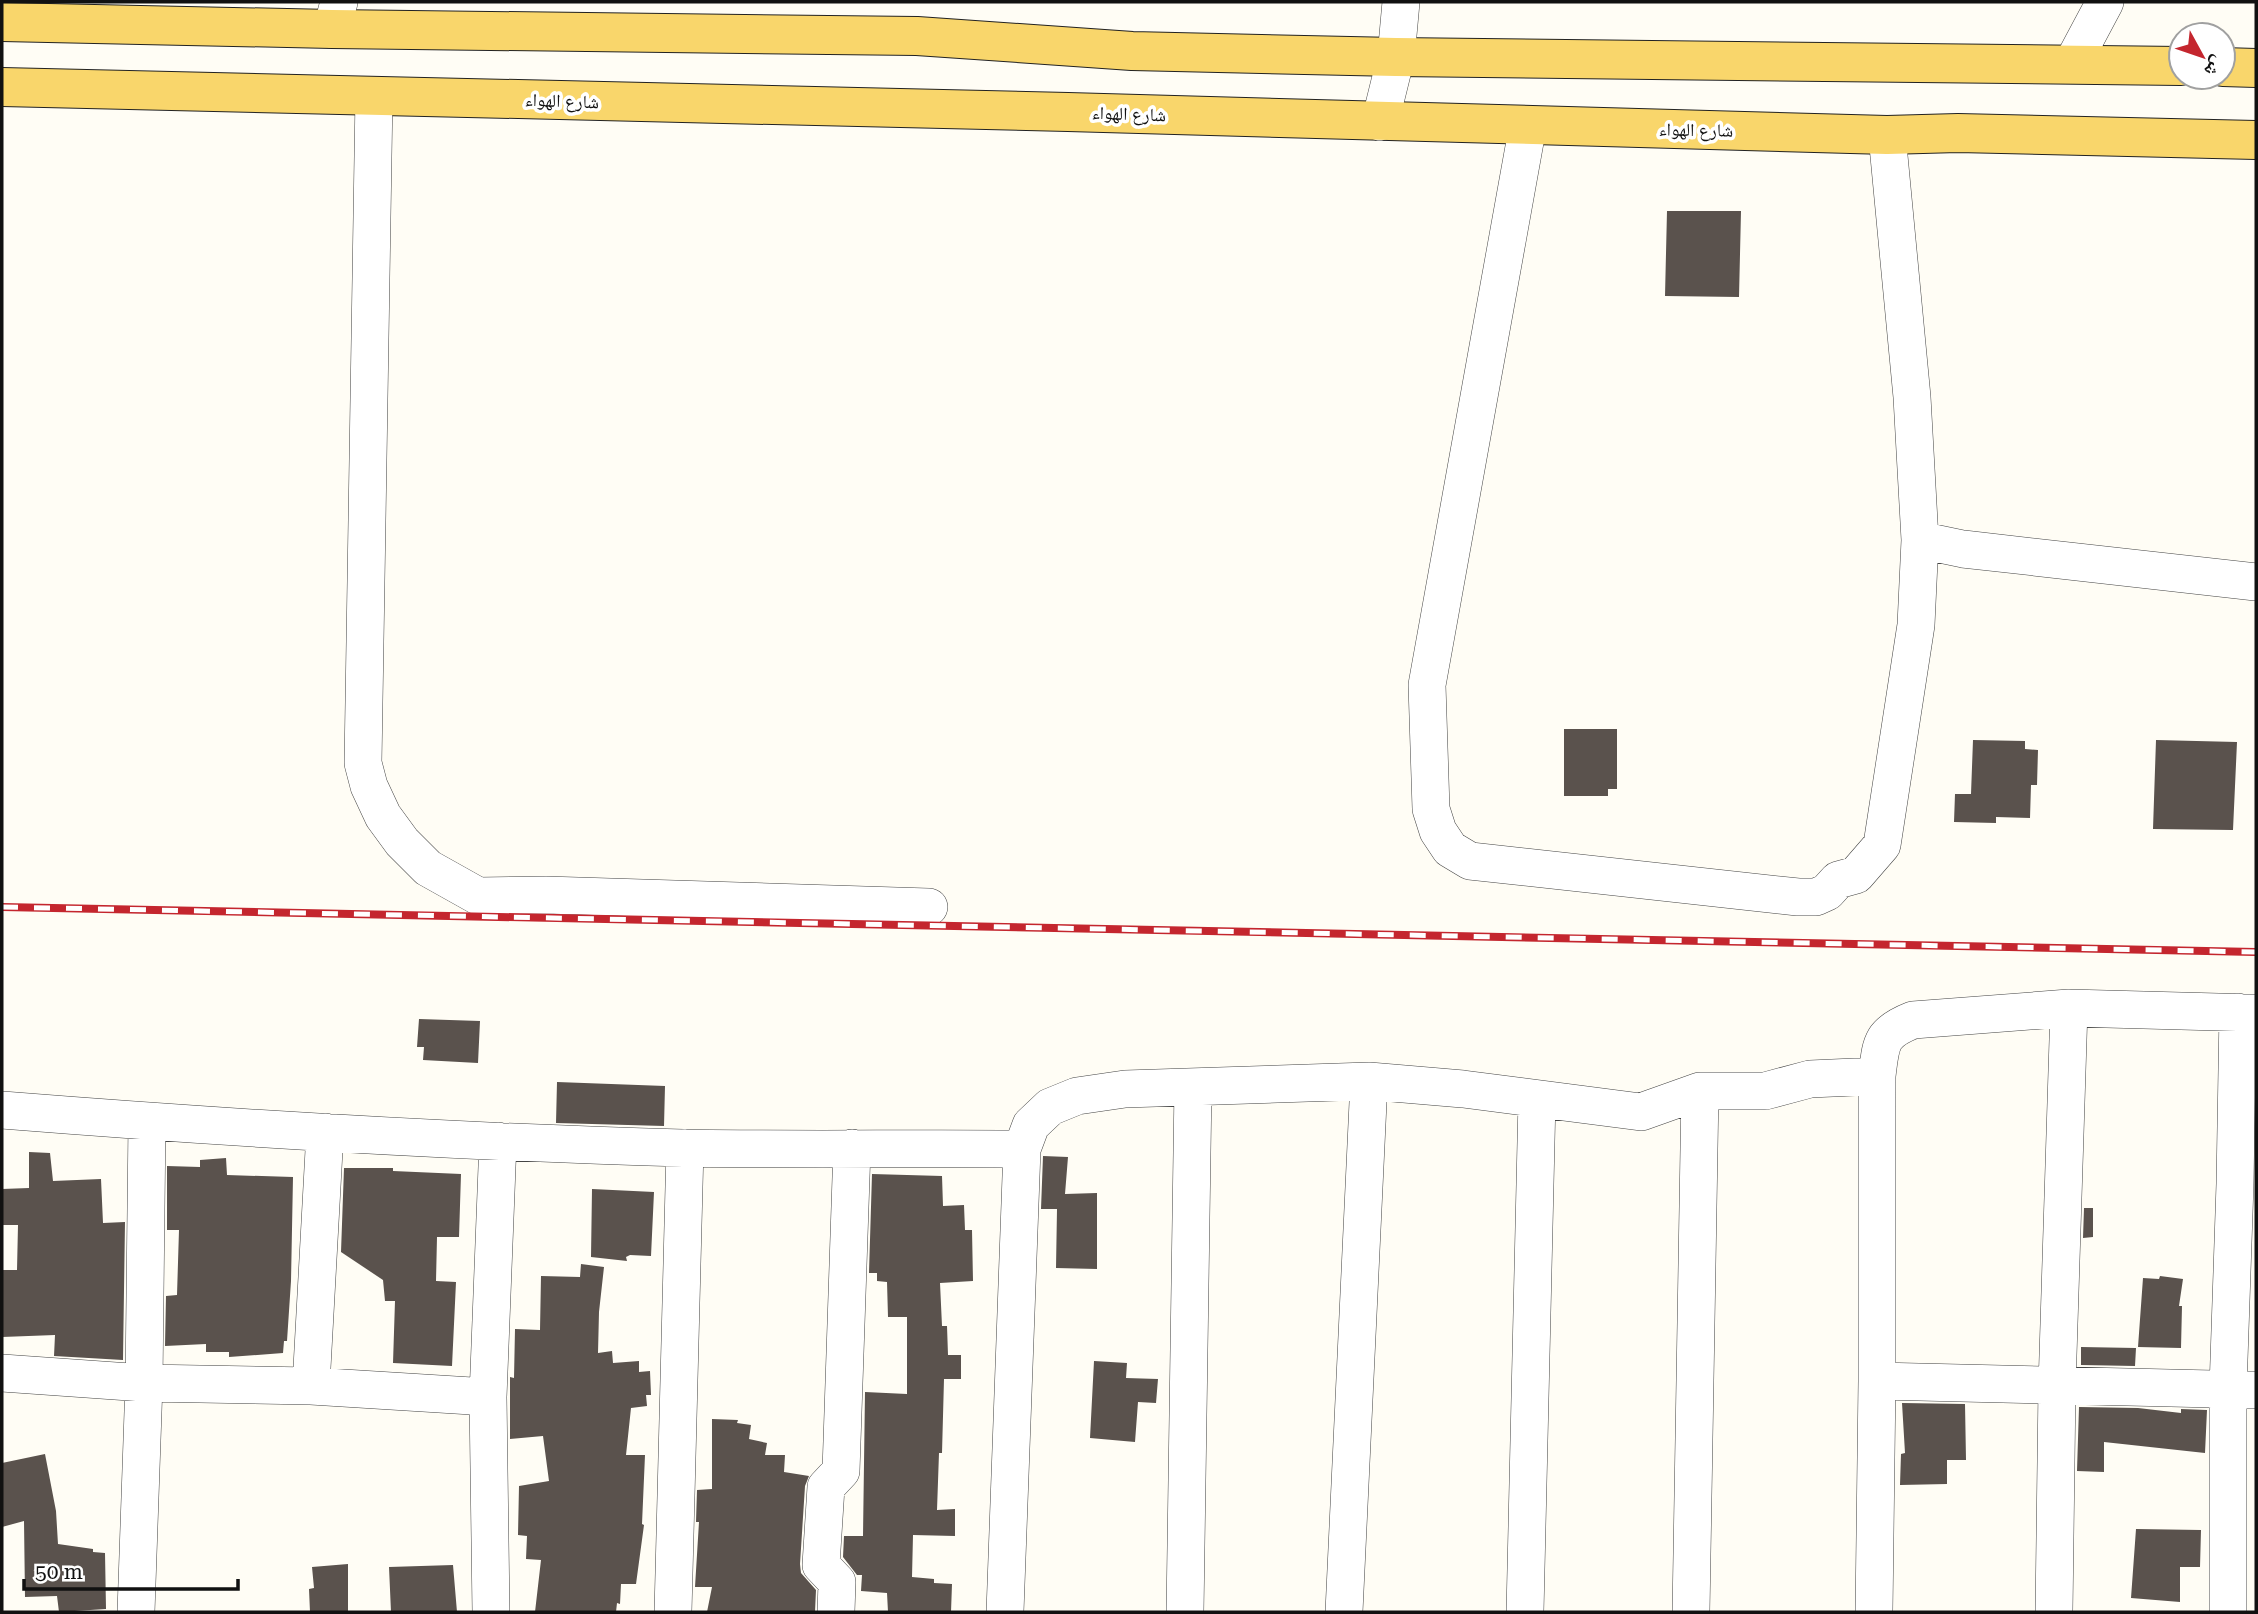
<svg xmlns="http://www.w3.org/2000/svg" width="2258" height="1614" font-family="'Roboto Serif','Noto Naskh Arabic',serif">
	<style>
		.building { fill: #5a524d }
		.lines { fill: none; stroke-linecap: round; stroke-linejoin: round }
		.minor-casing { stroke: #444; stroke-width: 38 }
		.major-casing { stroke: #222; stroke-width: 40 }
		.minor { stroke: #fff; stroke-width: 37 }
		.major { stroke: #f9d66b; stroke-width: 38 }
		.rail-casing { stroke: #c4262e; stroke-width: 8 }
		.rail { stroke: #fff; stroke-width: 5; stroke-dasharray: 16; stroke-linecap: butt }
		.labels { text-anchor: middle; stroke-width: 7; stroke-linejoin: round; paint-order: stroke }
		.street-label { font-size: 18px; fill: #111; stroke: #fff }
	</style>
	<rect width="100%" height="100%" fill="#fffdf5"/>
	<path class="building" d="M 1667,211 L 1741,211 L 1739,297 L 1665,296 Z
		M 1564,729 L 1617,729 L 1617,789 L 1608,789 L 1608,796 L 1564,796 Z
		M 1973,740 L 2025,741 L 2025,749 L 2038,750 L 2037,785 L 2031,785 L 2030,818 L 1996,817 L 1996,823 L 1954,822 L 1955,794 L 1971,794 Z
		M 2156,740 L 2237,742 L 2233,830 L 2153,829 Z
		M 419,1019 L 480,1021 L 478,1063 L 423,1060 L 424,1047 L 417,1047 Z
		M 557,1082 L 665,1086 L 664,1126 L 556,1123 Z
		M 29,1152 L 50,1153 L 53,1181 L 101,1179 L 103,1223 L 125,1222 L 123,1360 L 54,1356 L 55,1335 L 2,1337 L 2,1270 L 17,1270 L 18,1225 L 2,1225 L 2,1189 L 29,1188 Z
		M 1043,1156 L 1068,1157 L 1065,1194 L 1097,1193 L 1097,1269 L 1056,1268 L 1057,1209 L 1041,1209 Z
		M 226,1158 L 227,1175 L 293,1177 L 291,1281 L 287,1341 L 284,1341 L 283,1353 L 229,1357 L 229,1352 L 206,1352 L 206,1344 L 165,1346 L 166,1296 L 177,1295 L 179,1230 L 167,1230 L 167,1166 L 200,1167 L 200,1160 Z
		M 344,1168 L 393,1168 L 393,1171 L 461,1174 L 459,1237 L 437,1237 L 436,1281 L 456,1282 L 452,1366 L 393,1363 L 395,1301 L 385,1301 L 383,1280 L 341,1252 Z
		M 872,1174 L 942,1176 L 943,1206 L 964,1205 L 965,1230 L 972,1230 L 973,1281 L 940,1283 L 942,1326 L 947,1326 L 948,1355 L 961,1355 L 961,1379 L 944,1379 L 942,1453 L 939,1453 L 937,1510 L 955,1509 L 955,1536 L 913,1535 L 912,1577 L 934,1579 L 934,1583 L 952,1584 L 951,1612 L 888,1612 L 887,1593 L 861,1591 L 862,1575 L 857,1575 L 843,1557 L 844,1536 L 863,1536 L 865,1392 L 907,1394 L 907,1317 L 888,1317 L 887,1282 L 877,1281 L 877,1273 L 869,1273 Z
		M 592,1189 L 654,1192 L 651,1256 L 630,1255 L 626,1257 L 627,1261 L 591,1257 Z
		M 2084,1208 L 2093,1208 L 2093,1237 L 2083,1238 Z
		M 581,1264 L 604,1267 L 599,1312 L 598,1353 L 612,1351 L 613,1363 L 639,1361 L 639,1372 L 650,1371 L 651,1395 L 646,1395 L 647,1406 L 631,1408 L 626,1455 L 645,1455 L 642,1524 L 644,1525 L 636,1584 L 621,1584 L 620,1604 L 617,1603 L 616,1612 L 535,1612 L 541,1560 L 526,1559 L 527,1536 L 518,1535 L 519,1486 L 549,1481 L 543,1436 L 510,1439 L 510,1377 L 514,1378 L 515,1329 L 540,1330 L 541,1276 L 580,1277 Z
		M 2160,1276 L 2183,1279 L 2179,1306 L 2182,1306 L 2181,1348 L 2138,1347 L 2143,1278 L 2159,1279 Z
		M 2081,1347 L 2136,1348 L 2135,1366 L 2081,1365 Z
		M 1094,1361 L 1127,1363 L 1126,1378 L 1158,1379 L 1156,1403 L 1138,1402 L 1135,1442 L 1090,1438 Z
		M 1902,1403 L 1965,1404 L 1966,1460 L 1947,1460 L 1947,1484 L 1900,1485 L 1901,1454 L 1905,1453 Z
		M 2079,1407 L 2138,1408 L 2181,1413 L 2181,1409 L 2207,1410 L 2205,1453 L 2104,1442 L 2104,1472 L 2077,1471 Z
		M 712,1419 L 738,1420 L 737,1423 L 751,1425 L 749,1439 L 767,1443 L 765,1455 L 785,1455 L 784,1472 L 809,1476 L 805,1486 L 800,1564 L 801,1573 L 816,1590 L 815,1612 L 707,1612 L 712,1587 L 695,1587 L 699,1522 L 696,1522 L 697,1490 L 712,1489 Z
		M 45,1454 L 56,1511 L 58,1544 L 93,1549 L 93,1552 L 105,1553 L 106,1609 L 59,1612 L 57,1596 L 25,1597 L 24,1521 L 2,1527 L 2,1463 Z
		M 2136,1529 L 2201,1530 L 2200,1567 L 2180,1567 L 2180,1602 L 2131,1598 Z
		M 348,1564 L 348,1612 L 310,1612 L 309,1589 L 314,1588 L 312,1567 Z
		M 453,1565 L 457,1612 L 391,1612 L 389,1567 Z"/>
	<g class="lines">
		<g class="minor-casing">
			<path id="minor" d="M 332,29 L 339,2
				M 2072,64 L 2105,2
				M 374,96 L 363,763 L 369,786 L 383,816 L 402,842 L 428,868 L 478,896 L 546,895 L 929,907
				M 1380,122 L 1396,57 L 1401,2
				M 1528,125 L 1427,685 L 1431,809 L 1438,831 L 1450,849 L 1470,861 L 1798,897 L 1816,897 L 1827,892 L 1838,880 L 1856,875 L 1882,845 L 1916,625 L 1920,540 L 1912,397 L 1887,135
				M 1920,540 L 1963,549 L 2256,582
				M 2,1110 C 228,1128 456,1142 683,1148 C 796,1150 909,1148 1022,1149
				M 2,1373 L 144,1383 L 311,1386 L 488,1397
				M 1877,1381 L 2256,1390
				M 311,1386 L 325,1132
				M 136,1612 L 144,1383 L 147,1122
				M 491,1612 L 488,1397 L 498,1141
				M 673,1612 L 685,1148
				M 836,1612 L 837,1582 L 821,1565 L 826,1487 L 841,1471 L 852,1148
				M 1005,1612 L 1022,1149 L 1031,1125 L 1050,1107 L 1077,1096 L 1125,1089 L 1369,1081 L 1463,1089 L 1641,1112 L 1700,1091 L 1765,1091 L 1810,1079 L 1877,1076
				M 1185,1612 L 1193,1087
				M 1344,1612 L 1369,1081
				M 1525,1612 L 1537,1099
				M 1691,1612 L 1700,1091
				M 1874,1612 L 1877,1381 L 1877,1076 C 1881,1043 1880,1033 1913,1020 L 2069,1008 L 2256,1013
				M 2054,1612 L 2057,1387 L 2069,1008
				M 2228,1612 L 2228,1389 L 2235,1184 L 2238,1012"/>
		</g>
		<g class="major-casing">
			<path id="major" d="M 2,22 L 332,29 L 917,36 L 1132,51 L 1396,57 L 2181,66
				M 2223,67 L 2256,68
				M 2,87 L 1068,112 L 1887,135 L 1958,133 L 2256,140"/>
		</g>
		<use href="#minor" class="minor"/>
		<use href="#major" class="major"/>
		<g class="rail-casing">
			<path id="rail" d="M 2,907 L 2256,952"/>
		</g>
		<use href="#rail" class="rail"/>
	</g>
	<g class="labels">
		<g class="street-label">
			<text transform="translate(562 101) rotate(2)" y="6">شارع الهواء</text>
			<text transform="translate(1129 114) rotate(2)" y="6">شارع الهواء</text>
			<text transform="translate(1696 130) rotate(1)" y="6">شارع الهواء</text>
		</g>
	</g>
	<rect width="2258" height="1614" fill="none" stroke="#111111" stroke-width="7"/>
	<g transform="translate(2202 56) rotate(130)"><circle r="33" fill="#ffffff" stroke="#a0a0a0" stroke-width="2"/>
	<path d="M0-5L12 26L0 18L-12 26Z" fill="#c4262e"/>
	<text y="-10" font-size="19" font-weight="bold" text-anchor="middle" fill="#111111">ش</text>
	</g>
	<path d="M24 1579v10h214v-10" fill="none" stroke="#111111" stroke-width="3.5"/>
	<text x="35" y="1579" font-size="21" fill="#111111" stroke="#ffffff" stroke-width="5" paint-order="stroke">50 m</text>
</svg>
